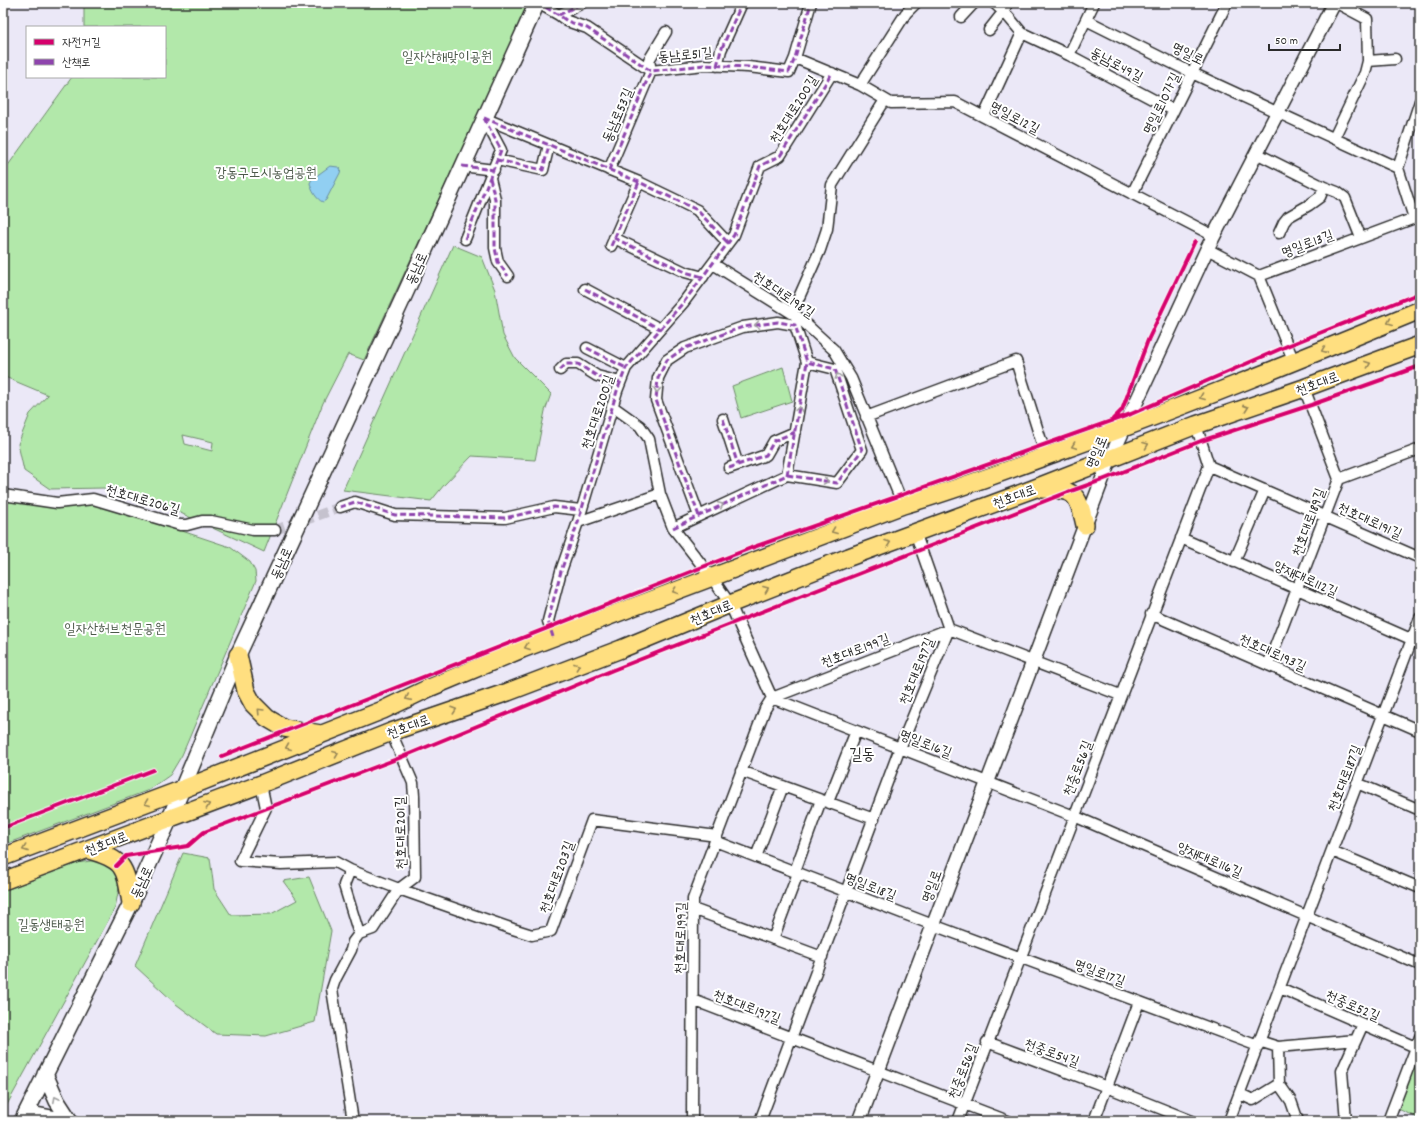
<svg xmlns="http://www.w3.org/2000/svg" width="1423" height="1124" font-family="Dekko,'Poor Story',sans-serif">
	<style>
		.green { fill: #b2e8aa; stroke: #6e8a6a; fill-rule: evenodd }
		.water { fill: #91cff2; stroke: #688da2 }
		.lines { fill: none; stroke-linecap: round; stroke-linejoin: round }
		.minor-tunnel { stroke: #c5c2ce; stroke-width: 10; stroke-dasharray: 10 5; stroke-linecap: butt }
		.minor-casing { stroke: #2b2b2b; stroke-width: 13 }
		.tertiary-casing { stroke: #2b2b2b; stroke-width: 16 }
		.secondary-casing { stroke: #2b2b2b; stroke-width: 18 }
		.primary-casing { stroke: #2b2b2b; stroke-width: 20 }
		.minor { stroke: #fff; stroke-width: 10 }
		.tertiary { stroke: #fff; stroke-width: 13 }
		.secondary { stroke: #fff; stroke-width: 15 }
		.primary { stroke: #ffdf80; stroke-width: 17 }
		.quiet { stroke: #8e44ad; stroke-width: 3; stroke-dasharray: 6 3; stroke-linecap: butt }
		.cycleway-casing { stroke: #fff; stroke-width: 6 }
		.cycleway { stroke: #d6006c; stroke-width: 4 }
		.oneway { stroke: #958556 }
		.oneway2 { stroke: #a0a0a0 }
		.labels { text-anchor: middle; stroke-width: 4; stroke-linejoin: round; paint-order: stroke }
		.street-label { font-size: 14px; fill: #2b2b2b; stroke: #fff }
		.park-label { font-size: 14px; fill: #4d5a4b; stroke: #fff }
		.quarter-label { font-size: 16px; fill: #2b2b2b; stroke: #fff }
	</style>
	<rect width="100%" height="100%" fill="#ebe8f7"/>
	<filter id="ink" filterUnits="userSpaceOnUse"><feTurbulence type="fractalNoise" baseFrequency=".025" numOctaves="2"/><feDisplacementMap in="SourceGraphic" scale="8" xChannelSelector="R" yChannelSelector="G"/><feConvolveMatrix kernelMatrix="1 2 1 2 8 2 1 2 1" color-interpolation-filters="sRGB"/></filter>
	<g filter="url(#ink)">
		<path class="green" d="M 84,3 L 530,3 L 364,360 L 348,354 L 323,403 L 264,552 L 172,509 L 164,502 L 155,506 L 104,488 L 50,489 L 24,471 L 18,444 L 30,414 L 48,395 L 5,377 L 3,379 L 3,169 L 9,164 L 72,77 L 165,77 L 165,27 L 84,27 ZM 183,435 L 213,442 L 212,451 L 185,444 Z
			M 453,245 L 482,257 L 495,290 L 503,335 L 515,358 L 551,394 L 545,411 L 535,460 L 472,456 L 444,485 L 431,501 L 343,490 Z
			M 783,367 L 792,401 L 741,418 L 732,386 Z
			M 3,500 L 59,508 L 95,503 L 173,528 L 230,547 L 250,562 L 255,571 L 256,581 L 182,755 L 170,775 L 149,790 L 3,845 Z
			M 183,853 L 210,858 L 214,889 L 231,915 L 271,914 L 297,900 L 283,881 L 309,877 L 331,931 L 315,1022 L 266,1036 L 216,1034 L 176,1004 L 135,966 Z
			M 104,859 L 121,878 L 115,908 L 3,1112 L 3,891 L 77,863 Z
			M 1417,1051 L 1420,1053 L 1420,1119 L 1396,1108 Z"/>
		<path class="water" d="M 330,166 L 338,167 L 341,169 L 340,173 L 326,200 L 323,202 C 317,200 311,190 310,183 L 312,179 Z"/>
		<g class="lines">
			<path class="minor-tunnel" d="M 275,530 L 311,518 L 340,507"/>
			<g class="minor-casing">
				<path id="minor" d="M 538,3 L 559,15 L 567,21 L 587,28 L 651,71 L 704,65 L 748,67 L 789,72 L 795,58 L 811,3
					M 994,3 L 1006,14 L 1022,33 L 1069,55 L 1173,110
					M 559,15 L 582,3
					M 961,17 L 974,3
					M 1086,20 L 1192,73 L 1398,168
					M 989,30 L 1004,11 L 1007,3
					M 1069,55 L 1094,3
					M 795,58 L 860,85 L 891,103 L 955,102 L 1214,236
					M 1368,61 L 1395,59
					M 717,66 L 721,50 L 742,3
					M 860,85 L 906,13 L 916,3
					M 984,116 L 1022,33
					M 484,118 L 639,182 L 697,210 L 728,243
					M 1334,138 L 1365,73 L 1368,61 L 1367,19 L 1337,3
					M 1256,153 L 1324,187 L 1337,192 L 1345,198 L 1361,238
					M 497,160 L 543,170 L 549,145
					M 462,166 L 494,170
					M 609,170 L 651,71 L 649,60 L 666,32
					M 490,178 L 495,199 L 495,248 L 498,262 L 508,276
					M 1132,194 L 1227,3
					M 1414,218 L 1398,168 L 1420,101
					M 1279,233 L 1284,222 L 1288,217 L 1309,205 L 1320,197 L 1324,187
					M 614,238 L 685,272 L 703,277
					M 465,239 L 501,150 L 484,118
					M 611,246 L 639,182
					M 1207,249 L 1259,276 L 1420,216
					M 713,264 L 798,317 L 834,350 L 851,378 L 903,505
					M 1259,276 L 1294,362
					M 585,289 L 660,329
					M 792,313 L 820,250 L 827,229 L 832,185 L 885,100
					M 587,348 L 626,368
					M 560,370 L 566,364 L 578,364 L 597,376 L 620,382
					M 612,406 L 640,426 L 649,439 L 660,494 L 673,528 L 712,578 L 730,604 L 772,698 L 1074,816 L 1420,965
					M 866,417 L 1016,361 L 1046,456
					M 723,419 L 738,465
					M 1209,466 L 1420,558
					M 729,468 L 766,455 L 774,441 L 795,432
					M 1339,479 L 1420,449
					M 3,495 L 57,503 L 93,499 L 180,525 L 187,525 L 202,521 L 211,521 L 253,530 L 275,530
					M 340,507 L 355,502 L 395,515 L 505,518 L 554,507 L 581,510
					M 699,516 L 656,400 L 658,378 L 667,360 L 685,348 L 743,327 L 778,322 L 795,325 L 807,362 L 787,475
					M 578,522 L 660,494
					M 673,528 L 787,475 L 837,483 L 862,450 L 835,369 L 807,362
					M 1181,538 L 1420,643
					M 1234,562 L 1265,490
					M 1151,614 L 1420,731
					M 949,629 L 1120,695
					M 553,637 L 548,621 L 561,571 L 578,522 L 617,391 L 626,368 L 683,303 L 734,235 L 760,166 L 780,156 L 832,73
					M 1268,665 L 1339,479 L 1304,388
					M 741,771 L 874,819
					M 1357,783 L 1420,810
					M 261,784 L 266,808 L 240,861 L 281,864 L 335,862 L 350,870 L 399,889 L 513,929 L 532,935 L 551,931 L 592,820 L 717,836
					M 828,802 L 856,731
					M 715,841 L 933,925 L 1258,1046
					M 1332,851 L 1420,888
					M 756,857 L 783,786
					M 350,870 L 344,885 L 359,934
					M 795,871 L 821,800
					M 693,909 L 822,957
					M 773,939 L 798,873
					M 1280,988 L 1420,1049
					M 693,1000 L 1008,1121
					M 1259,1041 L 1278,1047 L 1356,1040
					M 987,1042 L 1107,1087 L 1192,1121
					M 1278,1047 L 1279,1084 L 1291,1101 L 1298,1121
					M 1240,1094 L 1253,1100 L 1279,1084
					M 353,1121 L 332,989 L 335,980 L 351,950 L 353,942 L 359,934 L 373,929 L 399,889 L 415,877 L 414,796 L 413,783 L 391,732
					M 692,1121 L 693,899 L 765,709 L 772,698 L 949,629
					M 760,1121 L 900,748 L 949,629 L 915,532
					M 958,1121 L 1209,466 L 1196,425
					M 1094,1121 L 1139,1002
					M 1229,1121 L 1420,618
					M 1346,1121 L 1342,1071 L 1363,1024
					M 1388,1121 L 1420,1037"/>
			</g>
			<g class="tertiary-casing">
				<path id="tertiary" d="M 859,1121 L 1110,459 L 1207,249 L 1334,3"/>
			</g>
			<g class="secondary-casing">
				<path id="secondary" d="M 45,1074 L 57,1101 L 70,1121
					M 26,1113 L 67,1121
					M 22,1121 L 131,903 L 170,818 L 238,655 L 404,296 L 537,3"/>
			</g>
			<g class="primary-casing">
				<path id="primary" d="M 1041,489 C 1075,489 1078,493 1085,525
					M 238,655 L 246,691 L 253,704 L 267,718 L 284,728 L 321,734
					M 89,850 C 125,860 125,867 131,903
					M 3,857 L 183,789 L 383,710 L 429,688 L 522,649 L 903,505 C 956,490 1008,470 1060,451 C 1181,408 1301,359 1420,310
					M 3,881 L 261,784 L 391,732 L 508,692 L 621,649 L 730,604 L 849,557 L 1033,489 L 1196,425 L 1304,388 L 1420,345"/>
			</g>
			<use href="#minor" class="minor"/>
			<use href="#tertiary" class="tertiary"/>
			<use href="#secondary" class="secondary"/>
			<use href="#primary" class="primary"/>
			<path class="quiet" d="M 538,3 L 559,15 L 567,21 L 587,28 L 651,71 L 704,65 L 748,67 L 789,72 L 795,58 L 811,3
				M 559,15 L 582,3
				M 717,66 L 721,50 L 742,3
				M 484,118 L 639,182 L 697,210 L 728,243
				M 497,160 L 543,170 L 549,145
				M 462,166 L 494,170
				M 609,170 L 651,71
				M 490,178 L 495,199 L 495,248 L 498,262 L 508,276
				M 614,238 L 685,272 L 703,277
				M 465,239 L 501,150 L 484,118
				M 611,246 L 639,182
				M 585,289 L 660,329
				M 587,348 L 626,368
				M 560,370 L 566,364 L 578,364 L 597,376 L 620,382
				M 723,419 L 738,465
				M 729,468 L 766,455 L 774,441 L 795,432
				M 340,507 L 355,502 L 395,515 L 505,518 L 554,507 L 581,510
				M 699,516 L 656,400 L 658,378 L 667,360 L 685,348 L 743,327 L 778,322 L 795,325 L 807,362 L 787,475
				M 673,528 L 787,475 L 837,483 L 862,450 L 835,369 L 807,362
				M 553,637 L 548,621 L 561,571 L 578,522 L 617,391 L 626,368 L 683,303 L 734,235 L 760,166 L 780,156 L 832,73"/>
			<g class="cycleway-casing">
				<path id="cycleway" d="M 1113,419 L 1122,410 L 1148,340 L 1195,241
					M 222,756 L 751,548 L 1131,414 L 1287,346 L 1420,293
					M 3,828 L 153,770
					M 116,866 L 126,856 L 188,846 L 204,832 L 402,757 L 613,670 L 1068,492 L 1102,480 L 1201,441 L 1311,405 L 1420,366"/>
			</g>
			<use href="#cycleway" class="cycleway"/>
		</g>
		<defs><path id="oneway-chevron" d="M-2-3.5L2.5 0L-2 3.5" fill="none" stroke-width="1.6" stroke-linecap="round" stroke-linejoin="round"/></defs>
		<g class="oneway">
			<use href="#oneway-chevron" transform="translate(1390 322) rotate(157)"/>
			<use href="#oneway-chevron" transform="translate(1324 350) rotate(157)"/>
			<use href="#oneway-chevron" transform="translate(1368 364) rotate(-20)"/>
			<use href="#oneway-chevron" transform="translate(1202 397) rotate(159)"/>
			<use href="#oneway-chevron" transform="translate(1246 408) rotate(-19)"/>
			<use href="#oneway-chevron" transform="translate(1146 445) rotate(-21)"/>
			<use href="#oneway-chevron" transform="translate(1074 446) rotate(160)"/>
			<use href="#oneway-chevron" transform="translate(834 531) rotate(159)"/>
			<use href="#oneway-chevron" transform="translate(888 543) rotate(-20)"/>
			<use href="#oneway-chevron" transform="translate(766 589) rotate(-21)"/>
			<use href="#oneway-chevron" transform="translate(675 591) rotate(160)"/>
			<use href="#oneway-chevron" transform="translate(527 647) rotate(160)"/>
			<use href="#oneway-chevron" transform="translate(577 666) rotate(-20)"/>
			<use href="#oneway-chevron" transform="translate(408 698) rotate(155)"/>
			<use href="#oneway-chevron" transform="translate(454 710) rotate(-19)"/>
			<use href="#oneway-chevron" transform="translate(260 711) rotate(-134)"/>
			<use href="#oneway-chevron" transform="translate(288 747) rotate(158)"/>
			<use href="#oneway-chevron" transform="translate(336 754) rotate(-22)"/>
			<use href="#oneway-chevron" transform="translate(147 803) rotate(159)"/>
			<use href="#oneway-chevron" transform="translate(207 805) rotate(-21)"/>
			<use href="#oneway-chevron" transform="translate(25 849) rotate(160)"/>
		</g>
		<g class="oneway2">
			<use href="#oneway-chevron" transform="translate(757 325) rotate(171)"/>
			<use href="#oneway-chevron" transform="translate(838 376) rotate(-108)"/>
			<use href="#oneway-chevron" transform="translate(657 390) rotate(96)"/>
			<use href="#oneway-chevron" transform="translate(799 409) rotate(-80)"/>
			<use href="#oneway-chevron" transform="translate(826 481) rotate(9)"/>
			<use href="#oneway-chevron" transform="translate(721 505) rotate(-25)"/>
			<use href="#oneway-chevron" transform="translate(56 1099) rotate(-117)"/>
		</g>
	</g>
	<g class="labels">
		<g class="street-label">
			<text transform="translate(1188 53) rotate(26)" y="5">명일로</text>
			<text transform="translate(685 54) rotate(-5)" y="5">동남로51길</text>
			<text transform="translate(1117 64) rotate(28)" y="5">동남로49길</text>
			<text transform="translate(1161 103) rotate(-64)" y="5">명일로10가길</text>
			<text transform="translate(793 109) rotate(-58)" y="5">천호대로200길</text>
			<text transform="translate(617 115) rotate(-67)" y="5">동남로53길</text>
			<text transform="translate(1015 117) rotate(28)" y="5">명일로12길</text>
			<text transform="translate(1307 243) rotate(-21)" y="5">명일로13길</text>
			<text transform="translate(416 268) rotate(-66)" y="5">동남로</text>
			<text transform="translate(784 294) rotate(34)" y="5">천호대로198길</text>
			<text transform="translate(1317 383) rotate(-20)" y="5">천호대로</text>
			<text transform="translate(597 412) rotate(-72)" y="5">천호대로200길</text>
			<text transform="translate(1096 452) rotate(-67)" y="5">명일로</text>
			<text transform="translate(1014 496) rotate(-20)" y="5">천호대로</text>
			<text transform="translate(143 499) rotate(16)" y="5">천호대로206길</text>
			<text transform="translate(1370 520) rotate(24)" y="5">천호대로191길</text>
			<text transform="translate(1308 522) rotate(-70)" y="5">천호대로189길</text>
			<text transform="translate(281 563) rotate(-66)" y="5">동남로</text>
			<text transform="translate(1306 578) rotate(24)" y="5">양재대로112길</text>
			<text transform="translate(711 612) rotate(-23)" y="5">천호대로</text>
			<text transform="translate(855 650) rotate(-21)" y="5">천호대로199길</text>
			<text transform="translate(1273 652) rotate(24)" y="5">천호대로193길</text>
			<text transform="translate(916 671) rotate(-68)" y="5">천호대로197길</text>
			<text transform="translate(408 726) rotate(-20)" y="5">천호대로</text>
			<text transform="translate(926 743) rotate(21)" y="5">명일로16길</text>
			<text transform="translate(1077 768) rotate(-69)" y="5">천중로56길</text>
			<text transform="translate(1344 778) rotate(-69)" y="5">천호대로187길</text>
			<text transform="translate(400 833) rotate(-91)" y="5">천호대로201길</text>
			<text transform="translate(106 843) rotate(-21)" y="5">천호대로</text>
			<text transform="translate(1210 859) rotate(23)" y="5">양재대로116길</text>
			<text transform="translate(556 877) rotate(-70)" y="5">천호대로203길</text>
			<text transform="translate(141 882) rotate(-65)" y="5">동남로</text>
			<text transform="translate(871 886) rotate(21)" y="5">명일로18길</text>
			<text transform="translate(931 886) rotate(-70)" y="5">명일로</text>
			<text transform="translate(680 938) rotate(-89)" y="5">천호대로199길</text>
			<text transform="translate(1100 972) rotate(20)" y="5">명일로17길</text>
			<text transform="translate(1353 1005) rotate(23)" y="5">천중로52길</text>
			<text transform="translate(747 1006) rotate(21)" y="5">천호대로197길</text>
			<text transform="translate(1052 1052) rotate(20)" y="5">천중로54길</text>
			<text transform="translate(962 1071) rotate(-69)" y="5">천중로56길</text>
		</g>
		<g class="park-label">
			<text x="447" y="61">일자산해맞이공원</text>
			<text x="266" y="177">강동구도시농업공원</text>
			<text x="115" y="633">일자산허브천문공원</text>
			<text x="51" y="929">길동생태공원</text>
		</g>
		<g class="quarter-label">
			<text x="862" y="759">길동</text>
		</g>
	</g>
	<rect width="1423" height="1124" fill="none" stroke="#fff" stroke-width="16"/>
	<rect x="8" y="8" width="1407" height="1108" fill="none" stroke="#2b2b2b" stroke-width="1.5" filter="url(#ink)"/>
	<rect x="26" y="26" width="140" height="52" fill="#ffffff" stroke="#aaaaaa"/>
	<rect x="34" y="39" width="20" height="6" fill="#d6006c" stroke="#aaaaaa"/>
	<text x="62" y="46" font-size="12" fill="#2b2b2b">자전거길</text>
	<rect x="34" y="59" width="20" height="6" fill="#8e44ad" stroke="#aaaaaa"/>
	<text x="62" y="66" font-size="12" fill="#2b2b2b">산책로</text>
	<path d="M1269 44v6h71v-6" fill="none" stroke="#2b2b2b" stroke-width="2"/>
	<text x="1275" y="44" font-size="12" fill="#2b2b2b" stroke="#ffffff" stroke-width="3" paint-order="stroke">50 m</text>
</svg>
